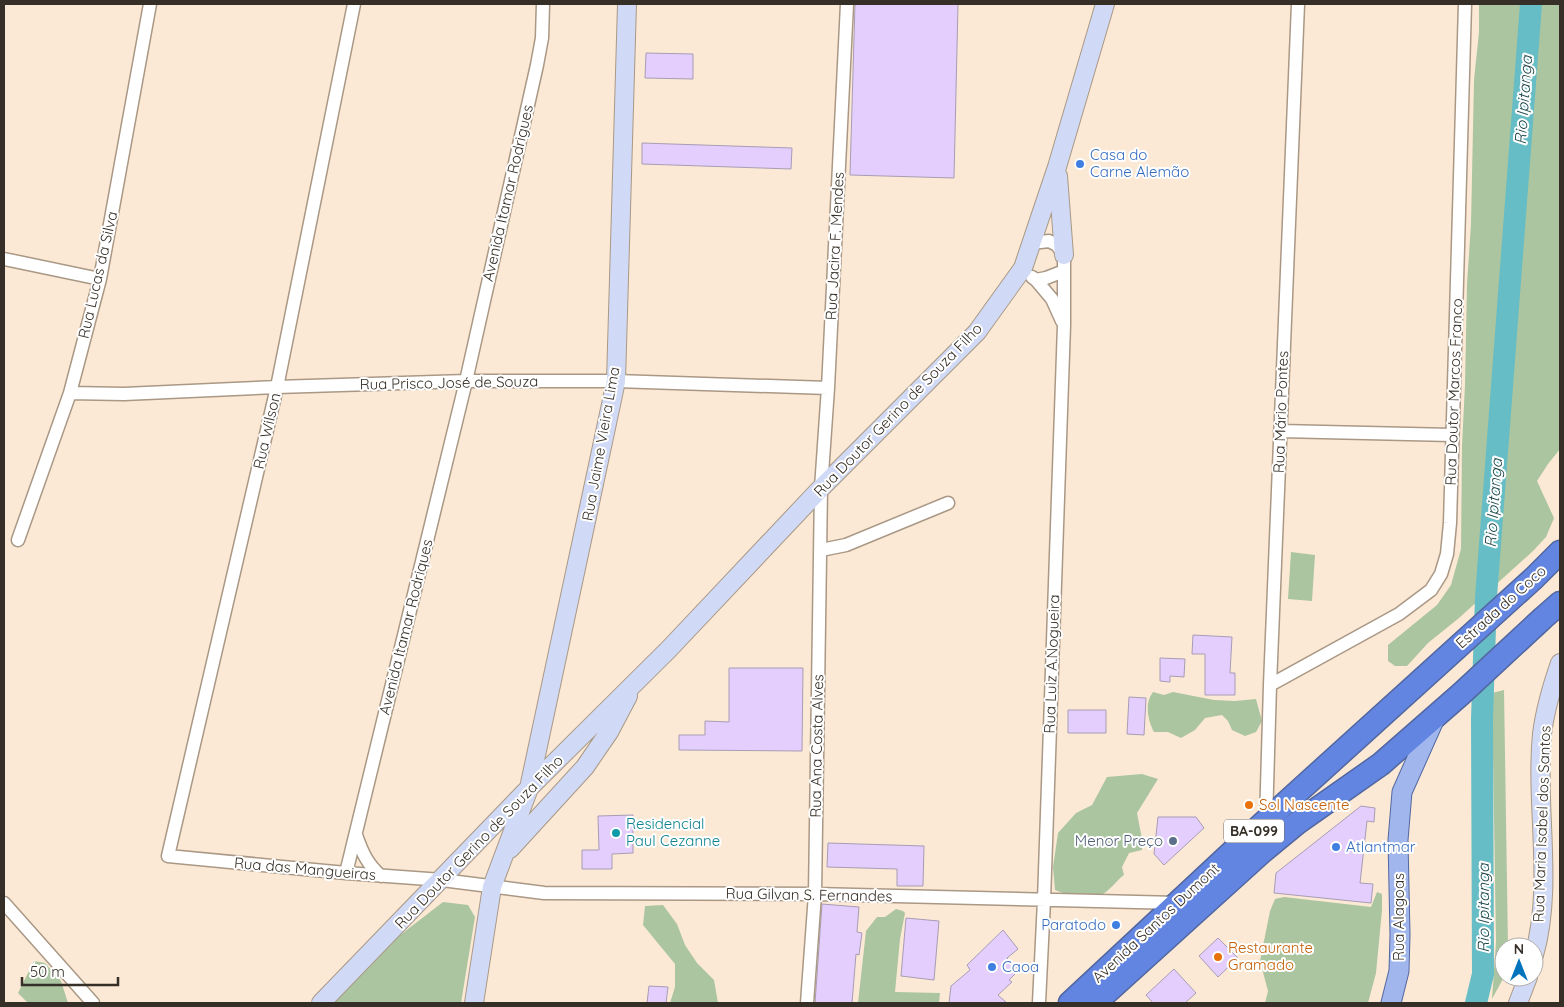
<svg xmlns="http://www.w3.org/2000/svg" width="1564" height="1007" font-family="Quicksand,sans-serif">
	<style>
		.green { fill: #aac5a0 }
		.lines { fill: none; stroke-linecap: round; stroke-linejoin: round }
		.river { stroke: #66bdc5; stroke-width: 22 }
		.building { fill: #e3cefd; stroke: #a79db4 }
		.street-casing { stroke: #a99885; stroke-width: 15 }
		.secondary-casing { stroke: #a99885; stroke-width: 20 }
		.primary-casing { stroke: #5267a0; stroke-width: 21 }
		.highway-casing { stroke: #5267a0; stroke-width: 25 }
		.street { stroke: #fff; stroke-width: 12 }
		.secondary { stroke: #d0daf6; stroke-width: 18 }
		.primary { stroke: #a1b6ed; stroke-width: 19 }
		.highway { stroke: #6285e1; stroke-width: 22 }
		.shop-dot { fill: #3f7fe0; stroke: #fff; stroke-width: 2 }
		.food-dot { fill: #e8710a; stroke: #fff; stroke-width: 2 }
		.culture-dot { fill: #0f9aa8; stroke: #fff; stroke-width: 2 }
		.service-dot { fill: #5c6f8a; stroke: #fff; stroke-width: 2 }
		.labels { text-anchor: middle; stroke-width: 4; stroke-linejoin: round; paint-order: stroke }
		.shield { fill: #fff; stroke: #726d68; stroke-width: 1 }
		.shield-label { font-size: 14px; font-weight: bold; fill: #352f27 }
		.shop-label { font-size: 15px; fill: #366cbe; stroke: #fff; text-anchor: start }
		.street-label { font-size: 15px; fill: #352f27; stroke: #fff }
		.food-label { font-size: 15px; fill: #c56008; stroke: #fff; text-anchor: start }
		.culture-label { font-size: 15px; fill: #0d838f; stroke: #fff; text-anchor: start }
		.service-label { font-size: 15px; fill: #4e5e75; stroke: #fff; text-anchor: end }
		.water-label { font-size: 16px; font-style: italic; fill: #1c4549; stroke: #fff }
	</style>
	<rect width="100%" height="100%" fill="#fce9d5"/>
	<path class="green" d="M 1479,4 L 1560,4 L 1560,449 L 1548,464 L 1537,481 L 1554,518 L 1546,537 L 1533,551 L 1459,618 L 1428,643 L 1407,666 L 1395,666 L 1388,661 L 1388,645 L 1437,605 L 1451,585 L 1461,549 L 1462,445 L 1465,385 L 1467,284 L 1471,224 L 1474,80 L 1479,32 Z
		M 1291,552 L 1315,555 L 1312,601 L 1288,599 Z
		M 1504,690 L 1508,947 L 1504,947 L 1504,977 L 1492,999 L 1496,942 L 1492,693 Z
		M 1153,692 L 1164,695 L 1173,692 L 1214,700 L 1235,701 L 1256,699 L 1262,721 L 1256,732 L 1245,736 L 1232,730 L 1228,721 L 1222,715 L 1205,718 L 1195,730 L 1181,738 L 1168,732 L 1154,732 C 1148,721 1144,703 1153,692 Z
		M 1142,774 L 1158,779 L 1137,813 L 1142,839 L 1142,850 L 1129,853 L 1122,867 L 1124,875 C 1117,880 1110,890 1103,894 C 1090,900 1067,895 1055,890 L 1053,867 L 1058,833 L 1076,813 L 1092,805 L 1107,777 Z
		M 1377,892 L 1382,894 L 1382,910 L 1376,973 L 1368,1003 L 1265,1003 L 1268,991 L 1260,961 L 1270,911 L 1275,899 L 1284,897 L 1371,907 Z
		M 443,902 L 468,905 L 475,917 L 461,1003 L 328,1003 L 382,949 Z
		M 663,905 L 677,924 L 685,945 L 697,963 L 714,980 L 718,1003 L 670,1003 L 675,987 L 675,964 L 643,925 L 645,906 Z
		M 896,909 L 903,911 L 905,913 L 900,939 L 895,992 L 940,993 L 939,1003 L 858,1003 L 866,931 L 877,917 L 885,917 Z
		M 34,961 L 45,963 L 61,981 L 68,1003 L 28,1003 L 18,993 Z"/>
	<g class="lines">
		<path class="river" d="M 1476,1003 L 1483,974 L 1482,719 L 1486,597 L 1531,4"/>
	</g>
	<path class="building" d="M 855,4 L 958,4 L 954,178 L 850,175 Z
		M 646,53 L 693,54 L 693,79 L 645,78 Z
		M 642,143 L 792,148 L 791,169 L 642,164 Z
		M 1193,635 L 1232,637 L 1230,673 L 1235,673 L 1235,695 L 1205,695 L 1205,654 L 1192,654 Z
		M 1160,658 L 1185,659 L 1184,677 L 1170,676 L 1170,682 L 1160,681 Z
		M 729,668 L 803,668 L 802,751 L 679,750 L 679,735 L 705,735 L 705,721 L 729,722 Z
		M 1129,697 L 1146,698 L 1144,735 L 1127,734 Z
		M 1068,710 L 1106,710 L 1106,733 L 1068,733 Z
		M 1361,806 L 1375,808 L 1374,822 L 1367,821 L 1360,883 L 1373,884 L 1371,903 L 1274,893 L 1276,873 Z
		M 633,815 L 633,853 L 612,854 L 612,869 L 582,869 L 582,850 L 599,850 L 598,816 Z
		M 1158,817 L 1196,817 L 1204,828 L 1164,865 L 1154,854 Z
		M 828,843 L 924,846 L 923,886 L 897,886 L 897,869 L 827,867 Z
		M 822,904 L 859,907 L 857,932 L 862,933 L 859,955 L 856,954 L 852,1003 L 815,1003 Z
		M 906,918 L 939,921 L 934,980 L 901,976 Z
		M 1003,930 L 1018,949 L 1007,958 L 1019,970 L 1009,980 L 1012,982 L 998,995 L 1007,1003 L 949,1003 L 951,986 L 970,970 L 967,965 Z
		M 1218,938 L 1238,958 L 1218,977 L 1199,956 Z
		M 1174,969 L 1196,993 L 1185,1003 L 1153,1003 L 1146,995 Z
		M 649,986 L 668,987 L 666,1003 L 647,1003 Z"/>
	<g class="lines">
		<g class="street-casing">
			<path id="street" d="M 354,4 L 277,387 L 168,856 L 346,873 L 442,880 L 544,893 L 815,894 L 1177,903
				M 1032,243 L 1049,241 L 1057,245 L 1064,255 L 1064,325 L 1044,900 L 1039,1003
				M 4,259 L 100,279
				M 1032,277 L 1036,280 L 1046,278 L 1064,271
				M 1036,280 L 1052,299 L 1062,321
				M 70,393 L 124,394 L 277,387 L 466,381 L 616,381 L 828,388
				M 1280,431 L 1452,435
				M 18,540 L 70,393 L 100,279 L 150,4
				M 821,550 L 846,545 L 948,503
				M 1270,685 L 1399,614 L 1431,590 L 1441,574 L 1447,554 L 1450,523 L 1465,4
				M 1266,821 L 1270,685 L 1298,4
				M 356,835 C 362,852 367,864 381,876
				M 346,873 L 466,381 L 537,65 L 542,38 L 543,4
				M 4,903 L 93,1003
				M 807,1003 L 815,894 L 821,488 L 828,388 L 847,4"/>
		</g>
		<g class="secondary-casing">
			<path id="secondary" d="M 1058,176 L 1064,255
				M 510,849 L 585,767 L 609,732 L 628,696
				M 1534,955 C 1554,886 1535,805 1542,734 C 1545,710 1552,686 1560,663
				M 321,1003 L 529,788 L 669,649 L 821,488 L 977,332 L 1023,268 L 1057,167 L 1105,4
				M 474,1003 L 492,887 L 529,788 L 616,381 L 627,4
				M 1518,1003 L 1528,977"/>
		</g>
		<g class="primary-casing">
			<path id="primary" d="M 1391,1003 L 1399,971 L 1400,935 L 1398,840 L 1402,792 L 1435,718"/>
		</g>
		<g class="highway-casing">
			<path id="highway" d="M 1070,1003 L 1259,827 L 1534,578 L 1560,552
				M 1095,1003 L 1263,851 L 1297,823 L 1381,764 L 1461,694 L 1543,618 L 1560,603"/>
		</g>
		<use href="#street" class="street"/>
		<use href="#secondary" class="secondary"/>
		<use href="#primary" class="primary"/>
		<use href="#highway" class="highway"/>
	</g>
	<g class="shop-dot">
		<circle cx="1080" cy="164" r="5"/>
		<circle cx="1336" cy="847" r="5"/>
		<circle cx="1116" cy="925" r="5"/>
		<circle cx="992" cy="967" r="5"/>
	</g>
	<g class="food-dot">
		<circle cx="1249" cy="805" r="5"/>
		<circle cx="1218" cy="957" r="5"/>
	</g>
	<circle class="culture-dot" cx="616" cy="833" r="5"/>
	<circle class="service-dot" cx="1173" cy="841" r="5"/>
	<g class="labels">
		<rect class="shield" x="1224" y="819.5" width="60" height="23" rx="4"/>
		<g class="shield-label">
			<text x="1254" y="836">BA-099</text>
		</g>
		<g class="shop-label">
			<text x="1090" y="160">Casa do<tspan x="1090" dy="17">Carne Alemão</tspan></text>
			<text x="1346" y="852">Atlantmar</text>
			<text x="1106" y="930" text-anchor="end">Paratodo</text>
			<text x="1002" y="972">Caoa</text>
		</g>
		<g class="street-label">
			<text transform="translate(508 193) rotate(-77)" y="5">Avenida Itamar Rodrigues</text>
			<text transform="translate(835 246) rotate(-87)" y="5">Rua Jacira F. Mendes</text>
			<text transform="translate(98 275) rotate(-77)" y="5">Rua Lucas da Silva</text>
			<text transform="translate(449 383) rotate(-1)" y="5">Rua Prisco José de Souza</text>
			<text transform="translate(1454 392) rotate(-88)" y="5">Rua Doutor Marcos Franco</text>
			<text transform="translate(898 410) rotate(-46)" y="5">Rua Doutor Gerino de Souza Filho</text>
			<text transform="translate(1281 412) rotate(-88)" y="5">Rua Mário Pontes</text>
			<text transform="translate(267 431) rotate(-77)" y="5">Rua Wilson</text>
			<text transform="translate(601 444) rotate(-80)" y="5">Rua Jaime Vieira Lima</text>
			<text transform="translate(1501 607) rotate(-42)" y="5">Estrada do Coco</text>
			<text transform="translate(406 627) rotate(-76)" y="5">Avenida Itamar Rodriques</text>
			<text transform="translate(1052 664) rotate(-88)" y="5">Rua Luiz A.Nogueira</text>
			<text transform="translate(817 746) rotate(-89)" y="5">Rua Ana Costa Alves</text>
			<text transform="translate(1542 824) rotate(-88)" y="5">Rua Maria Isabel dos Santos</text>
			<text transform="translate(479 842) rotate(-46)" y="5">Rua Doutor Gerino de Souza Filho</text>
			<text transform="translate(305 869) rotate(5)" y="5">Rua das Mangueiras</text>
			<text transform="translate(809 895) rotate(1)" y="5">Rua Gilvan S. Fernandes</text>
			<text transform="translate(1399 917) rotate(-90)" y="5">Rua Alagoas</text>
			<text transform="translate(1156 923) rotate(-43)" y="5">Avenida Santos Dumont</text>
		</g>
		<g class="food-label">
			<text x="1259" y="810">Sol Nascente</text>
			<text x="1228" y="953">Restaurante<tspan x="1228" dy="17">Gramado</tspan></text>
		</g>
		<g class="culture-label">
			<text x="626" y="829">Residencial<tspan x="626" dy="17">Paul Cezanne</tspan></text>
		</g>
		<g class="service-label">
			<text x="1163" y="846">Menor Preço</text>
		</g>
		<g class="water-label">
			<text transform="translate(1523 100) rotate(-86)" y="6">Rio Ipitanga</text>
			<text transform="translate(1493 503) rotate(-86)" y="6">Rio Ipitanga</text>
			<text transform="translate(1483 908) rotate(-90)" y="6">Rio Ipitanga</text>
		</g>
	</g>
	<rect width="1564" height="1007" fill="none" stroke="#352f27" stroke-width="10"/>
	<g transform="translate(1519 962)"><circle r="24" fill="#ffffff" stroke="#aeaca9"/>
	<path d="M0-4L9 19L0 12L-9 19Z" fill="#0073bd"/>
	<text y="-8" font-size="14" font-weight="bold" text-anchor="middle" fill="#352f27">N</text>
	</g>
	<path d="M22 977v8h96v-8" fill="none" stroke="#352f27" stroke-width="2.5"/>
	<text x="30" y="977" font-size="15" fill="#352f27" stroke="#ffffff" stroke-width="4" paint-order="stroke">50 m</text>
</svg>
